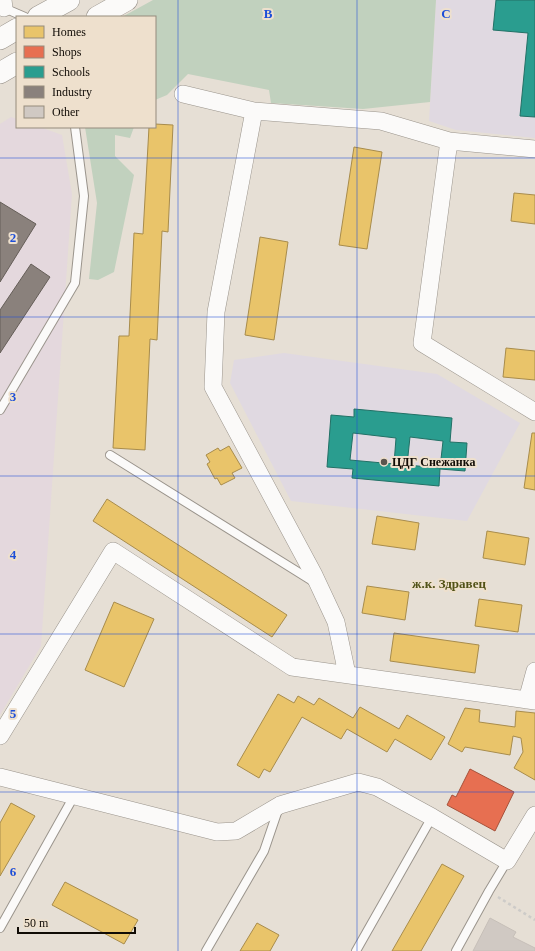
<svg xmlns="http://www.w3.org/2000/svg" width="535" height="951" font-family="Georgia,serif">
	<style>
		.industrial { fill: #e4d8dd }
		.education { fill: #e0d9e1 }
		.green { fill: #c1d1be }
		.homes { fill: #e9c46a; stroke: #a88c4c }
		.shops { fill: #e76f51; stroke: #a6513a }
		.schools { fill: #2a9d8f; stroke: #227166; fill-rule: evenodd }
		.industry { fill: #8a817c; stroke: #655e58 }
		.building { fill: #d0c9c3; stroke: #c6bfb8 }
		.lines { fill: none; stroke-linecap: round; stroke-linejoin: round }
		.service-casing { stroke: #9a948c; stroke-width: 10 }
		.minor-casing { stroke: #9a948c; stroke-width: 18 }
		.tertiary-casing { stroke: #9a948c; stroke-width: 22 }
		.path { stroke: #cdcbc8; stroke-width: 2.5; stroke-dasharray: 3 3; stroke-linecap: butt }
		.service { stroke: #fbfaf9; stroke-width: 8 }
		.minor { stroke: #fbfaf9; stroke-width: 17 }
		.tertiary { stroke: #fbfaf9; stroke-width: 21 }
		.grid { fill: none; stroke: #1d4ed8; stroke-width: 1; stroke-opacity: 0.55 }
		.poi-dot { fill: #5b554e; stroke: #eee0cd; stroke-width: 1.5 }
		.labels { text-anchor: middle; stroke-width: 4; stroke-linejoin: round; paint-order: stroke }
		.poi-label { font-size: 12px; font-weight: bold; fill: #100b05; stroke: #eee0cd; text-anchor: start }
		.neighbourhood-label { font-size: 13px; font-weight: bold; fill: #525216; stroke: #eee0cd }
		.grid-label { font-size: 13px; text-anchor: middle; font-weight: bold; fill: #1d4ed8; stroke: #eee0cd; stroke-width: 4; stroke-linejoin: round; paint-order: stroke }
	</style>
	<rect width="100%" height="100%" fill="#e6dfd5"/>
	<path class="industrial" d="M 11,117 L 17,119 L 17,127 L 40,127 L 62,135 L 72,194 L 41,646 L 0,715 L 0,124 Z"/>
	<path class="education" d="M 436,0 L 535,0 L 535,138 L 456,130 L 429,121 Z
		M 284,353 L 437,374 L 520,423 L 467,521 L 291,501 L 230,383 L 234,360 Z"/>
	<path class="green" d="M 153,0 L 436,0 L 430,102 L 363,109 L 271,103 L 269,90 L 188,74 L 167,95 L 155,100 L 155,17 L 122,17 Z
		M 85,127 L 134,127 L 130,138 L 115,135 L 115,156 L 134,175 L 114,272 L 98,280 L 89,279 L 97,203 Z"/>
	<path class="homes" d="M 155,124 L 173,125 L 168,232 L 162,231 L 157,340 L 150,339 L 145,450 L 113,448 L 119,336 L 129,336 L 134,233 L 143,234 L 149,127 L 155,127 Z
		M 354,147 L 382,152 L 367,249 L 339,245 Z
		M 514,193 L 535,195 L 535,224 L 511,221 Z
		M 260,237 L 288,242 L 274,340 L 245,335 Z
		M 506,348 L 535,351 L 535,380 L 503,377 Z
		M 532,433 L 535,433 L 535,490 L 524,488 Z
		M 229,446 L 242,468 L 232,473 L 235,478 L 221,485 L 217,478 L 215,479 L 207,464 L 210,462 L 206,455 L 218,448 L 220,451 Z
		M 107,499 L 287,615 L 272,637 L 93,521 Z
		M 377,516 L 419,523 L 415,550 L 372,544 Z
		M 487,531 L 529,538 L 525,565 L 483,558 Z
		M 367,586 L 409,592 L 405,620 L 362,613 Z
		M 479,599 L 522,605 L 518,632 L 475,626 Z
		M 114,602 L 154,619 L 124,687 L 85,670 Z
		M 394,633 L 479,645 L 475,673 L 390,661 Z
		M 278,694 L 294,703 L 298,696 L 314,705 L 319,698 L 353,718 L 360,707 L 399,729 L 407,715 L 445,737 L 431,760 L 395,739 L 387,752 L 347,729 L 341,739 L 302,717 L 270,772 L 264,769 L 259,778 L 237,765 Z
		M 465,708 L 480,710 L 479,722 L 515,727 L 516,711 L 535,713 L 535,780 L 514,768 L 523,752 L 521,738 L 513,736 L 510,755 L 465,747 L 462,752 L 448,744 Z
		M 11,803 L 35,816 L 0,876 L 0,823 Z
		M 442,864 L 464,876 L 421,951 L 392,951 Z
		M 65,882 L 138,920 L 124,944 L 52,905 Z
		M 257,923 L 279,935 L 270,951 L 240,951 Z"/>
	<path class="shops" d="M 470,769 L 514,792 L 495,831 L 447,805 L 452,795 L 456,797 Z"/>
	<path class="schools" d="M 496,0 L 535,0 L 535,117 L 520,116 L 528,33 L 493,30 Z
		M 354,409 L 452,418 L 450,442 L 467,443 L 465,471 L 440,469 L 439,486 L 352,478 L 353,469 L 327,467 L 331,415 L 354,417 ZM 353,433 L 396,438 L 394,464 L 350,460 ZM 410,437 L 443,441 L 440,468 L 407,465 Z"/>
	<path class="industry" d="M 0,202 L 36,224 L 0,282 Z
		M 31,264 L 50,277 L 0,353 L 0,310 Z"/>
	<path class="building" d="M 490,918 L 516,932 L 513,937 L 535,948 L 535,951 L 473,951 Z"/>
	<g class="lines">
		<g class="service-casing">
			<path id="service" d="M 2,9 L 4,8 L 25,17
				M 0,410 L 75,283 L 84,196 L 75,127
				M 110,455 L 314,582
				M 0,928 L 74,796
				M 206,951 L 264,851 L 279,807
				M 356,951 L 432,817
				M 456,951 L 489,891 L 507,861"/>
		</g>
		<g class="minor-casing">
			<path id="minor" d="M 3,0 L 4,8
				M 183,94 L 254,111 L 381,121 L 449,141 L 535,149
				M 254,111 L 216,312 L 213,387 L 314,575 L 336,622 L 347,674
				M 449,141 L 422,343 L 535,412
				M 527,700 L 535,671
				M 0,736 L 113,551 L 292,667 L 535,701
				M 0,777 L 217,832 L 236,831 L 280,805 L 358,782 L 377,787 L 432,817 L 507,861 L 535,815"/>
		</g>
		<g class="tertiary-casing">
			<path id="tertiary" d="M 38,17 L 69,0
				M 97,17 L 127,0
				M 0,39 L 17,29
				M 0,73 L 17,63"/>
		</g>
		<path class="path" d="M 498,897 L 535,920"/>
		<use href="#service" class="service"/>
		<use href="#minor" class="minor"/>
		<use href="#tertiary" class="tertiary"/>
	</g>
	<path class="grid" d="M 178,0 L 178,951M 357,0 L 357,951M 0,158 L 535,158M 0,317 L 535,317M 0,476 L 535,476M 0,634 L 535,634M 0,792 L 535,792"/>
	<circle class="poi-dot" cx="384" cy="462" r="4"/>
	<g class="labels">
		<g class="poi-label">
			<text x="392" y="466">ЦДГ Снежанка</text>
		</g>
		<g class="neighbourhood-label">
			<text x="449" y="588">ж.к. Здравец</text>
		</g>
	</g>
	<g class="grid-label">
		<text x="268" y="18">B</text>
		<text x="446" y="18">C</text>
		<text x="13" y="242">2</text>
		<text x="13" y="401">3</text>
		<text x="13" y="559">4</text>
		<text x="13" y="718">5</text>
		<text x="13" y="876">6</text>
	</g>
	<rect x="16" y="16" width="140" height="112" fill="#eee0cd" stroke="#958b7d"/>
	<rect x="24" y="26" width="20" height="12" fill="#e9c46a" stroke="#958b7d"/>
	<text x="52" y="36" font-size="12" fill="#100b05">Homes</text>
	<rect x="24" y="46" width="20" height="12" fill="#e76f51" stroke="#958b7d"/>
	<text x="52" y="56" font-size="12" fill="#100b05">Shops</text>
	<rect x="24" y="66" width="20" height="12" fill="#2a9d8f" stroke="#958b7d"/>
	<text x="52" y="76" font-size="12" fill="#100b05">Schools</text>
	<rect x="24" y="86" width="20" height="12" fill="#8a817c" stroke="#958b7d"/>
	<text x="52" y="96" font-size="12" fill="#100b05">Industry</text>
	<rect x="24" y="106" width="20" height="12" fill="#d0c9c3" stroke="#958b7d"/>
	<text x="52" y="116" font-size="12" fill="#100b05">Other</text>
	<path d="M18 927v6h117v-6" fill="none" stroke="#100b05" stroke-width="2"/>
	<text x="24" y="927" font-size="12" fill="#100b05" stroke="#eee0cd" stroke-width="3" paint-order="stroke">50 m</text>
</svg>
